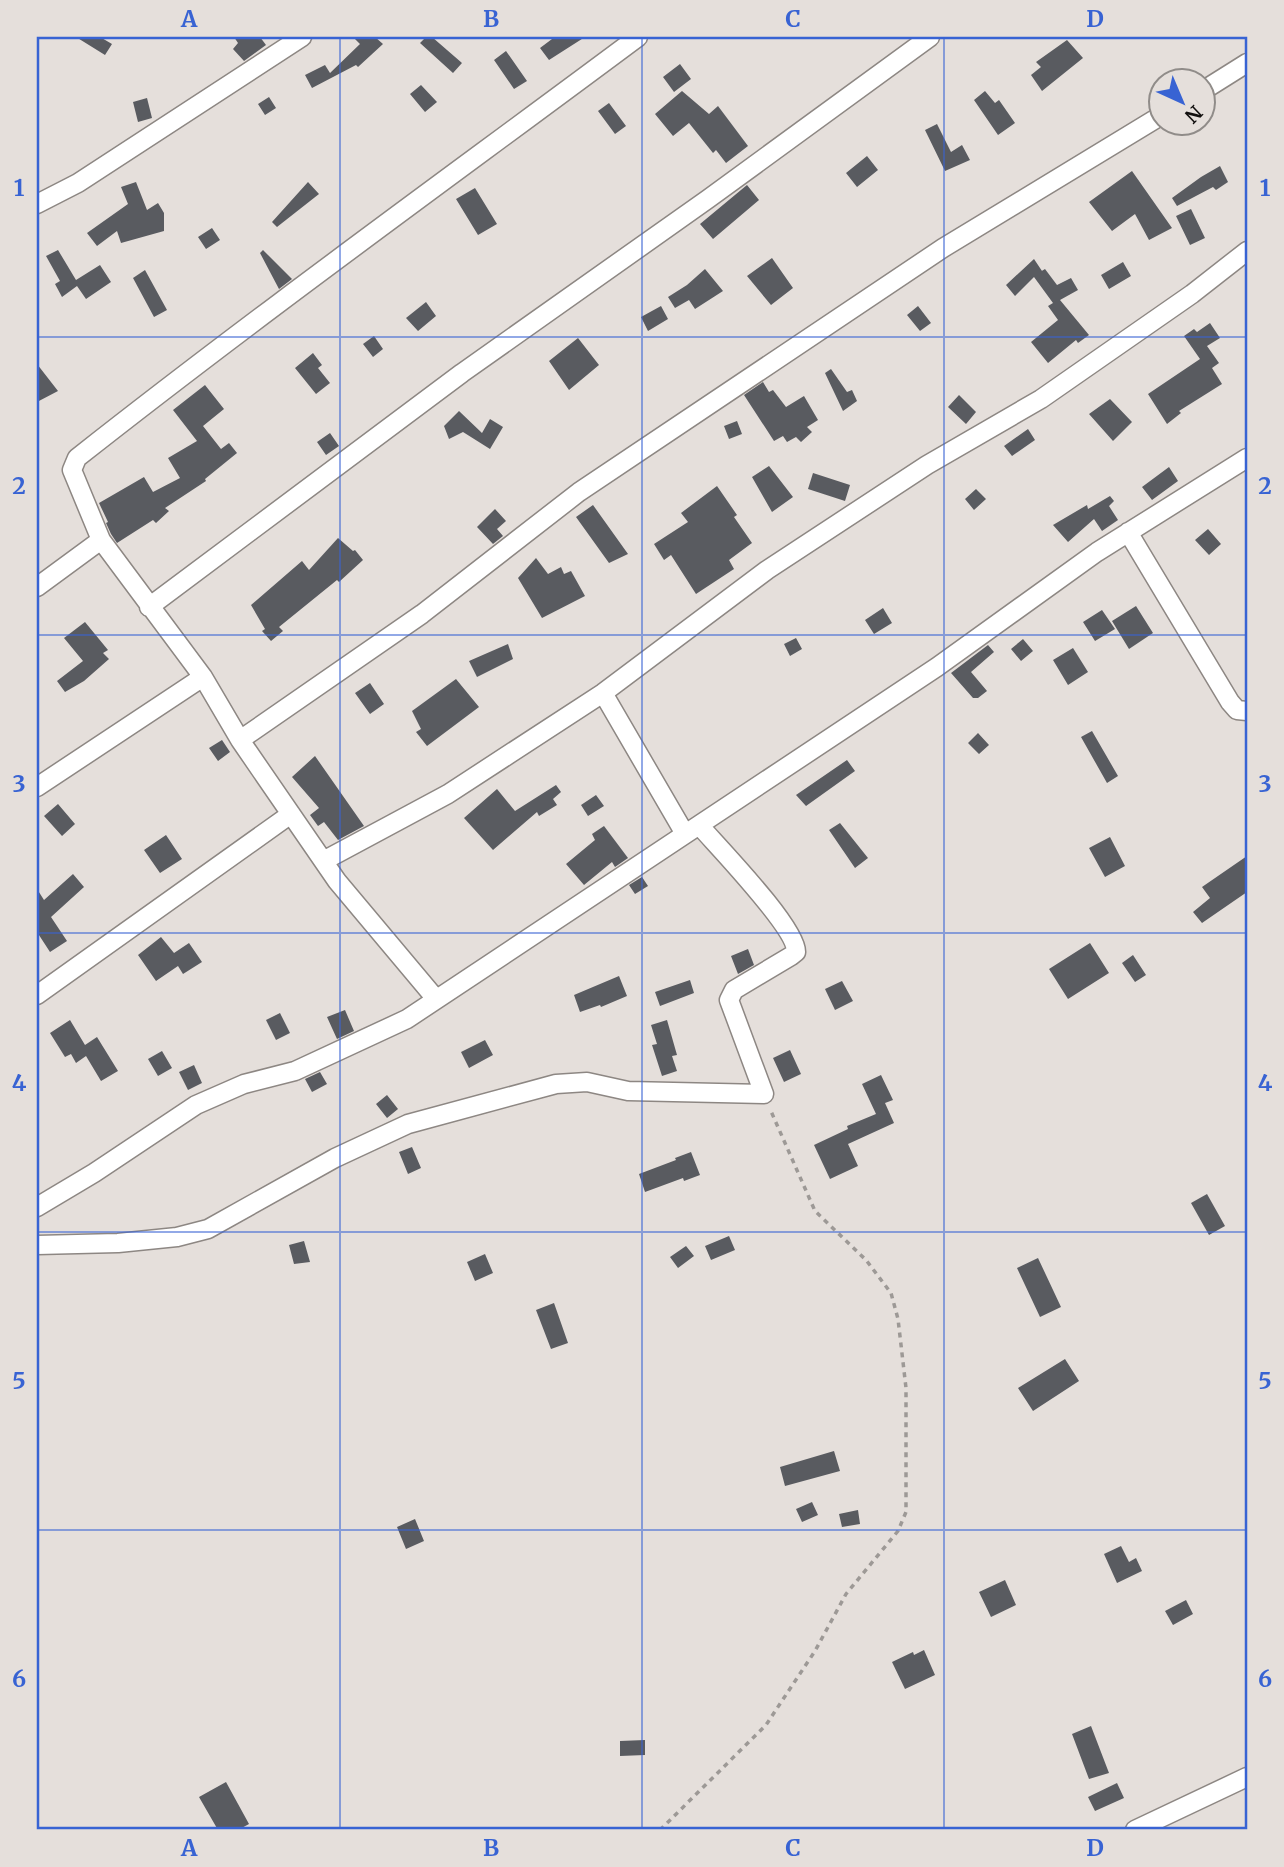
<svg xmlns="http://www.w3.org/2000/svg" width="1284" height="1867" font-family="Merriweather,serif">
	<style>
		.building { fill: #595b60 }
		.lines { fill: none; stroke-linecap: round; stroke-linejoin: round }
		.street-casing { stroke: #8d8783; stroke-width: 21 }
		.path { stroke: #9d9996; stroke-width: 3.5; stroke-dasharray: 5 5; stroke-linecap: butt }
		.street { stroke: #fff; stroke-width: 18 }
		.grid { fill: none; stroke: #3863d3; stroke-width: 2; stroke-opacity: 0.55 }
		.neatline { fill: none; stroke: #3863d3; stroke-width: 2.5 }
		.grid-label { font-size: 23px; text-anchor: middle; font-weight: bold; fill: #3863d3 }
	</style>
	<rect width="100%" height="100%" fill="#e5dfdb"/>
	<path class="building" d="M 76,37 L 100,37 L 112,44 L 105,55 Z
		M 234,37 L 260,37 L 266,45 L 244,61 L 233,49 L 238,43 Z
		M 353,37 L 375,37 L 383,44 L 358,67 L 356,65 L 312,88 L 305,75 L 325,65 L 330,73 L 360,44 Z
		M 426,37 L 432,37 L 462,63 L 453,73 L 420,43 Z
		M 550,37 L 585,37 L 549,60 L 540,48 L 552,39 Z
		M 1067,40 L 1083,58 L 1042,91 L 1031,75 L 1041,67 L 1036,62 Z
		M 506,51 L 527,81 L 514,89 L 494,60 Z
		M 680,64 L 691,79 L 674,92 L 663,77 Z
		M 421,85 L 437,102 L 425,112 L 410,94 Z
		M 682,91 L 709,114 L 718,106 L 748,146 L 726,163 L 716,150 L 713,153 L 689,123 L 673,136 L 655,114 Z
		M 985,91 L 995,103 L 999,100 L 1015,123 L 998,135 L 974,100 Z
		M 269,97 L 276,108 L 265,115 L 258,104 Z
		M 147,98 L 152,118 L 138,122 L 133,102 Z
		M 609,103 L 626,126 L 615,134 L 598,111 Z
		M 937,124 L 951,152 L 962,145 L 970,160 L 945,171 L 925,130 Z
		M 867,156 L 878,170 L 857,187 L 846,173 Z
		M 1220,166 L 1228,182 L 1216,190 L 1213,187 L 1177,206 L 1172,198 L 1201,177 Z
		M 1132,171 L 1172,228 L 1149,240 L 1135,214 L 1112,231 L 1089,202 Z
		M 136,182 L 147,210 L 158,203 L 164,213 L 164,231 L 121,243 L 117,231 L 97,246 L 87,233 L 128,204 L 121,187 Z
		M 308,182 L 319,194 L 277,227 L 272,222 Z
		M 747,185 L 759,200 L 713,239 L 700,224 Z
		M 475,188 L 497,224 L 478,235 L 456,199 Z
		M 1191,209 L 1205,238 L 1190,245 L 1176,216 Z
		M 212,228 L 220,240 L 206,249 L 198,237 Z
		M 58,250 L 76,280 L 100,265 L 111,282 L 86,299 L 77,286 L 62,297 L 55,284 L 60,281 L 46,256 Z
		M 263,250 L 292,279 L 279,289 L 260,253 Z
		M 772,258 L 793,288 L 771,305 L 747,276 Z
		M 1034,259 L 1042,271 L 1040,272 L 1045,269 L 1057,285 L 1071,278 L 1078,290 L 1060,300 L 1089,335 L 1078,343 L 1076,340 L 1048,363 L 1031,342 L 1058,320 L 1048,306 L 1053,303 L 1034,277 L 1015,296 L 1006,285 Z
		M 1123,262 L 1131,276 L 1109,289 L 1101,275 Z
		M 705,269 L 723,291 L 695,309 L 689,300 L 675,308 L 668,297 L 687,285 Z
		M 145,270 L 167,310 L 154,317 L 133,278 Z
		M 426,302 L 436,316 L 418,331 L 406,318 Z
		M 661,306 L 668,319 L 648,331 L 641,317 Z
		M 918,306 L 931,323 L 920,331 L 907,315 Z
		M 1210,323 L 1220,338 L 1207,346 L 1219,363 L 1212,368 L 1222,384 L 1179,411 L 1181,413 L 1167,424 L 1148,394 L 1200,359 L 1184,336 L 1194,329 L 1197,332 Z
		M 374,336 L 383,349 L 373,357 L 363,344 Z
		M 578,338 L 599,365 L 569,390 L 549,361 Z
		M 313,353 L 322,365 L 318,368 L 330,383 L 316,394 L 295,368 Z
		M 37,364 L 58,391 L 37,402 Z
		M 831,369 L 847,392 L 852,390 L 857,401 L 843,411 L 825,373 Z
		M 763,382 L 769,392 L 773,390 L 786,407 L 804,396 L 818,420 L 807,427 L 812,432 L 801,442 L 796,437 L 787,442 L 783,436 L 774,441 L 744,395 Z
		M 205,385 L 224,409 L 203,426 L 221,449 L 229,443 L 237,453 L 205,479 L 206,481 L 165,508 L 169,511 L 156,523 L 153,520 L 117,543 L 111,534 L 106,523 L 108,522 L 99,503 L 144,477 L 153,492 L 180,478 L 168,458 L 197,441 L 173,410 Z
		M 959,395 L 976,412 L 966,424 L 948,407 Z
		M 1110,399 L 1132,422 L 1113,441 L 1089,414 Z
		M 459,411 L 482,433 L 490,419 L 503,427 L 490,449 L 463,432 L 449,439 L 444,426 Z
		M 737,421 L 742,434 L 729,439 L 724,426 Z
		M 1028,429 L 1035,440 L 1012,456 L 1004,446 Z
		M 330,433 L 339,446 L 326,455 L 317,442 Z
		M 769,466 L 793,497 L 772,512 L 752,477 Z
		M 1169,467 L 1178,481 L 1152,500 L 1142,487 Z
		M 813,473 L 850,485 L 845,501 L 808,489 Z
		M 717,486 L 737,515 L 734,517 L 752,543 L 729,560 L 734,569 L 696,594 L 671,555 L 664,560 L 654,544 L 688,522 L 681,513 Z
		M 976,489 L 986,499 L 974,510 L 965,499 Z
		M 1110,496 L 1114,501 L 1109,506 L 1118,520 L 1102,531 L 1094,519 L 1068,542 L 1053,525 L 1087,505 L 1088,509 Z
		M 593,505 L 628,554 L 609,563 L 576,517 Z
		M 495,509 L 506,521 L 497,529 L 503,536 L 493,544 L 477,527 Z
		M 1208,529 L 1221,544 L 1209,555 L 1195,540 Z
		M 338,538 L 353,551 L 355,550 L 363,560 L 339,582 L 337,580 L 279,627 L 283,631 L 271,641 L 262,631 L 265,629 L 251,605 L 302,561 L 309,570 Z
		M 536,558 L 548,574 L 561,567 L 564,574 L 571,571 L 585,596 L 542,618 L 518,578 Z
		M 1136,606 L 1153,633 L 1129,649 L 1112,621 Z
		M 883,608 L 892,623 L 874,634 L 865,620 Z
		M 1102,610 L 1115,629 L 1095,641 L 1083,622 Z
		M 85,622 L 108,650 L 103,653 L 109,659 L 84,681 L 65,692 L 57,681 L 83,661 L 64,638 Z
		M 796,638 L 802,649 L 790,656 L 784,644 Z
		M 1023,639 L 1033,651 L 1021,661 L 1011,649 Z
		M 508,644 L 513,659 L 477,677 L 469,661 Z
		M 988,645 L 994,652 L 971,672 L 987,691 L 978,698 L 973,698 L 951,673 Z
		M 1073,648 L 1088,672 L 1068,685 L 1053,660 Z
		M 456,679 L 479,707 L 427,746 L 416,732 L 421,729 L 412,711 Z
		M 370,683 L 384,704 L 370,714 L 355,693 Z
		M 1092,731 L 1118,776 L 1107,783 L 1081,737 Z
		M 978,733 L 989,745 L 979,754 L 968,743 Z
		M 222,740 L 230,752 L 218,761 L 209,748 Z
		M 315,756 L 364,826 L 338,840 L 324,822 L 318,826 L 310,815 L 319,808 L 292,777 Z
		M 847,760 L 855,771 L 806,806 L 796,795 Z
		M 556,785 L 561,792 L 553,799 L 557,805 L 539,816 L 537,812 L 493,850 L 464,818 L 497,789 L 515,811 Z
		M 596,795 L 604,806 L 588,816 L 581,805 Z
		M 58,804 L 75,824 L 62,836 L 44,816 Z
		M 840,823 L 868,858 L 855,868 L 829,830 Z
		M 604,826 L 628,858 L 615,867 L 612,862 L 584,885 L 566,864 L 595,840 L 592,834 Z
		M 166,835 L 182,859 L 160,873 L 144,850 Z
		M 1110,837 L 1125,866 L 1105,877 L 1089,848 Z
		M 1247,856 L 1247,892 L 1202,923 L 1193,912 L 1210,898 L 1202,887 Z
		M 73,874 L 84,887 L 51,917 L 67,941 L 50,952 L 37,932 L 37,889 L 44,900 Z
		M 642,877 L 648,886 L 635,894 L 629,885 Z
		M 161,937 L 174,953 L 189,943 L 202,962 L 183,974 L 178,966 L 156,981 L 138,955 Z
		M 1090,943 L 1109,973 L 1068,999 L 1049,969 Z
		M 748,949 L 754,965 L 738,974 L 731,956 Z
		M 1133,955 L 1146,975 L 1135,982 L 1122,963 Z
		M 619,976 L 627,996 L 601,1007 L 600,1005 L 580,1012 L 574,995 Z
		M 690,980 L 694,993 L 660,1006 L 655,992 Z
		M 842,981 L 853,1001 L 835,1010 L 825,989 Z
		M 345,1010 L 354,1031 L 337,1039 L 327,1017 Z
		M 280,1013 L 290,1033 L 276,1040 L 266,1020 Z
		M 70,1020 L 85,1045 L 97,1037 L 118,1071 L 101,1081 L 86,1056 L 76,1063 L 71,1054 L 65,1057 L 50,1033 Z
		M 667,1020 L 677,1055 L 672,1056 L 677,1071 L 662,1076 L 652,1045 L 657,1044 L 651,1025 Z
		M 485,1040 L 493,1055 L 469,1068 L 461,1052 Z
		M 790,1050 L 801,1074 L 784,1082 L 773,1058 Z
		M 162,1051 L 172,1068 L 158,1076 L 148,1059 Z
		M 194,1065 L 202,1083 L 188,1090 L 179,1072 Z
		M 320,1072 L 327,1084 L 312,1092 L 305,1079 Z
		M 881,1075 L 893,1100 L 885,1103 L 894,1123 L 848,1144 L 858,1166 L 830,1179 L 814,1145 L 848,1129 L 847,1126 L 876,1114 L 862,1084 Z
		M 387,1095 L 398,1109 L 387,1118 L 376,1104 Z
		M 412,1147 L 421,1168 L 408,1174 L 399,1152 Z
		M 691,1152 L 700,1175 L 684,1181 L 683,1178 L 645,1192 L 639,1174 L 676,1160 L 675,1158 Z
		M 1207,1194 L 1225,1226 L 1209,1235 L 1191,1203 Z
		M 729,1236 L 735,1250 L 711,1260 L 705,1246 Z
		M 304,1241 L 310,1262 L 294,1264 L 289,1245 Z
		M 686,1246 L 694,1256 L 678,1268 L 670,1257 Z
		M 485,1254 L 493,1273 L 475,1281 L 467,1262 Z
		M 1038,1258 L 1061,1307 L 1040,1317 L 1017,1268 Z
		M 554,1303 L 568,1343 L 551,1349 L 536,1310 Z
		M 1065,1359 L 1079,1381 L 1033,1411 L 1018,1388 Z
		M 834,1451 L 840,1471 L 785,1486 L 780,1467 Z
		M 812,1502 L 818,1515 L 802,1522 L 796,1509 Z
		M 858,1510 L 860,1524 L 842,1527 L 839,1514 Z
		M 415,1519 L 424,1541 L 406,1549 L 397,1527 Z
		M 1121,1546 L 1129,1562 L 1136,1558 L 1142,1571 L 1117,1583 L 1104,1554 Z
		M 1005,1580 L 1016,1605 L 991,1617 L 979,1592 Z
		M 1186,1600 L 1193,1614 L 1173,1625 L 1165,1611 Z
		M 924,1650 L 935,1675 L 905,1689 L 892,1662 L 913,1652 L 914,1655 Z
		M 1091,1726 L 1109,1773 L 1089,1779 L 1072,1734 Z
		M 645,1740 L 645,1755 L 620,1756 L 620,1741 Z
		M 226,1782 L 249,1824 L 238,1830 L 218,1830 L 199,1797 Z
		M 1117,1783 L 1124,1798 L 1095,1811 L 1088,1797 Z"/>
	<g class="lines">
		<g class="street-casing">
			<path id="street" d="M 1204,90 L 1247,63
				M 37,204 L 78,183 L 302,37
				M 1128,532 L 1230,702 L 1237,710 L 1247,711
				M 37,587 L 101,540
				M 149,607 L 462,373 L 708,199 L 930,37
				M 603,693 L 685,834
				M 240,740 L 422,614 L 579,492 L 943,248 L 1162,115
				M 37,787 L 203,677
				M 325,860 L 448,794 L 603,693 L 767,570 L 927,465 L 1041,399 L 1192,294 L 1247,251
				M 37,995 L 291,814
				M 436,999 L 337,881 L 240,740 L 203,677 L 101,540 L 72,470 L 77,458 C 261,313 450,177 638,37
				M 37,1207 L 94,1173 L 196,1105 L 244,1084 L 295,1071 L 407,1019 L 937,667 L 1097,552 L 1247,458
				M 37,1245 L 118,1243 L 177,1237 L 208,1229 L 335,1158 L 408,1124 L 556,1084 L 587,1082 L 628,1091 L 764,1094 L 729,1000 L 734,990 L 791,956 L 796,952 C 797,928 718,847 699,825
				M 1135,1830 L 1247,1777"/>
		</g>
		<path class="path" d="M 660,1830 L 766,1725 L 815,1651 L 846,1594 L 898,1531 L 906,1512 L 906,1388 L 898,1319 L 891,1293 L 866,1260 L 815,1211 L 770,1109"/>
		<use href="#street" class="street"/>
	</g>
	<path class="grid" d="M 340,37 L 340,1830M 642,37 L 642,1830M 944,37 L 944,1830M 37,337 L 1247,337M 37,635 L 1247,635M 37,933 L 1247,933M 37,1232 L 1247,1232M 37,1530 L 1247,1530"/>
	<rect width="1284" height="1867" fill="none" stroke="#e5dfdb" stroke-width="77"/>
	<g transform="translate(1182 102) rotate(136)"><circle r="33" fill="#e5dfdb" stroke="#908c89" stroke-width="2"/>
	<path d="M0-5L12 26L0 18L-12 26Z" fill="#3863d3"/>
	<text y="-10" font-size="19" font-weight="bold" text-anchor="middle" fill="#110f0e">N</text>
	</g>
	<rect x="38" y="38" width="1208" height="1790" class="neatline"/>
	<g class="grid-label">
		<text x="189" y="27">A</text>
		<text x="491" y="27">B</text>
		<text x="793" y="27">C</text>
		<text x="1095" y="27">D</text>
		<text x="19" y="196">1</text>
		<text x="1265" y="196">1</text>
		<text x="19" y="494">2</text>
		<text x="1265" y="494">2</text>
		<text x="19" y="792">3</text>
		<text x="1265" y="792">3</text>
		<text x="19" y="1091">4</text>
		<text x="1265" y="1091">4</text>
		<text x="19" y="1389">5</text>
		<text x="1265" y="1389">5</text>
		<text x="19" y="1687">6</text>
		<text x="1265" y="1687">6</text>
		<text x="189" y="1856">A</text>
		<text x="491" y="1856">B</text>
		<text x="793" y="1856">C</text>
		<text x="1095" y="1856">D</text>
	</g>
</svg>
